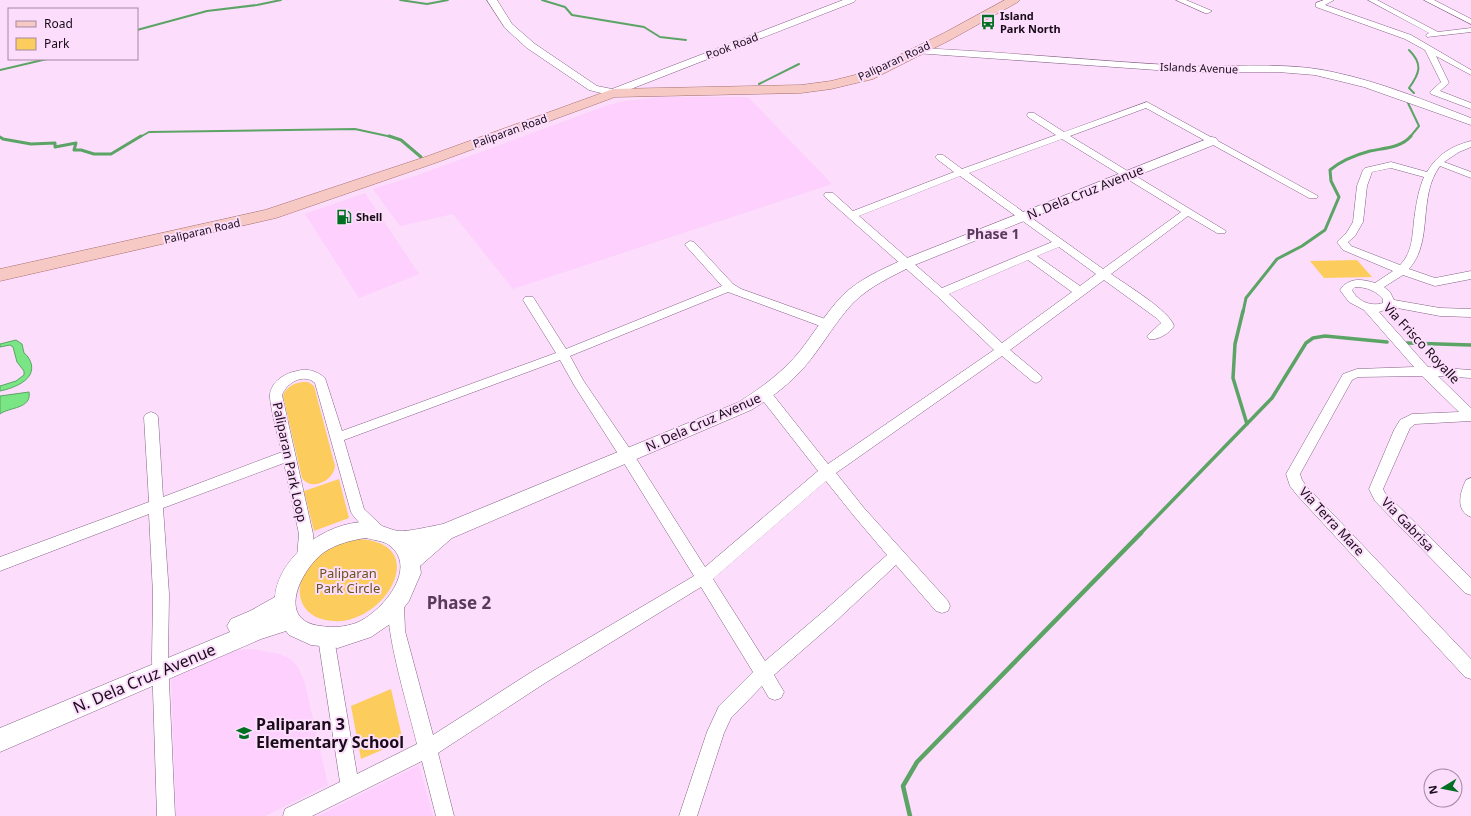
<svg xmlns="http://www.w3.org/2000/svg" width="1471" height="816" font-family="'Noto Sans',sans-serif">
	<style>
		.built { fill: #fdd0fd }
		.green { fill: #fccd5d }
		.water { fill: #79e585; stroke: #5ca465 }
		.lines { fill: none; stroke-linecap: round; stroke-linejoin: round }
		.stream-far3 { stroke: #5ca465; stroke-width: 2 }
		.stream-far2 { stroke: #5ca465; stroke-width: 3 }
		.stream-far1 { stroke: #5ca465; stroke-width: 3.5 }
		.stream { stroke: #5ca465; stroke-width: 4.5 }
		.minor-casing { stroke: #846284; stroke-width: 1 }
		.tertiary-casing { stroke: #846284; stroke-width: 1 }
		.primary-casing { stroke: #a56f6f; stroke-width: 1 }
		.minor { fill: #fff; fill-rule: evenodd }
		.tertiary { fill: #fff; fill-rule: evenodd }
		.primary { fill: #f7c9c4; fill-rule: evenodd }
		.labels { text-anchor: middle; stroke-width: 4; stroke-linejoin: round; paint-order: stroke }
		.far-poi-label { font-size: 11px; font-weight: bold; fill: #190c19; stroke: #fcddfc; text-anchor: start }
		.far-street-label { font-size: 11px; fill: #190c19; stroke: #fcddfc }
		.street-label { font-size: 13px; fill: #190c19; stroke: #fcddfc }
		.park-label { font-size: 13px; fill: #69531b; stroke: #fcddfc }
		.neighbourhood-label { font-size: 14px; font-weight: bold; fill: #5a3a5a; stroke: #fcddfc }
		.near-street-label { font-size: 16px; fill: #190c19; stroke: #fcddfc }
		.near-poi-label { font-size: 16px; font-weight: bold; fill: #190c19; stroke: #fcddfc; text-anchor: start }
		.near-neighbourhood-label { font-size: 17px; font-weight: bold; fill: #5a3a5a; stroke: #fcddfc }
	</style>
	<rect width="100%" height="100%" fill="#fcddfc"/>
	<path class="built" d="M 661,97 L 748,97 L 832,184 L 513,289 L 453,214 L 400,226 L 373,189 L 421,174 L 608,105 L 625,101 Z
		M 365,193 L 419,274 L 359,298 L 305,214 Z
		M 252,649 L 280,654 L 292,660 L 298,668 L 304,680 L 328,785 L 265,816 L 176,816 L 171,676 L 214,657 L 237,650 Z
		M 419,765 L 433,816 L 318,816 Z"/>
	<path class="green" d="M 1357,260 L 1372,277 L 1324,278 L 1310,261 Z
		M 303,382 L 308,382 L 314,386 L 335,466 C 334,480 312,492 302,478 L 283,396 C 286,387 294,383 303,382 Z
		M 339,479 L 349,518 L 314,531 L 304,491 Z
		M 354,539 C 435,539 386,625 333,621 C 298,619 290,587 312,562 C 324,550 338,544 354,539 Z
		M 391,689 L 403,741 L 361,759 L 351,706 Z"/>
	<path class="water" d="M 16,340 L 22,344 L 24,353 C 28,356 29,358 31,363 C 36,380 14,388 0,391 L 0,386 L 16,381 L 24,375 L 24,371 L 17,362 L 13,347 L 10,345 L 0,347 L 0,344 Z
		M 29,392 C 32,409 9,407 0,414 L 0,396 Z"/>
	<g class="lines">
		<path class="stream-far3" d="M 400,0 L 427,4 L 448,0
			M 542,0 L 565,7 L 572,15 L 644,27 L 660,37 L 686,40
			M 137,30 L 207,11 L 257,5 L 281,0
			M 1409,50 C 1423,64 1420,73 1409,88 L 1414,93
			M 0,70 L 47,59
			M 759,84 L 799,64
			M 1408,103 L 1419,126 L 1410,137
			M 140,137 L 149,132 L 355,129 L 392,137"/>
		<path class="stream-far2" d="M 389,136 L 401,140 L 421,157
			M 0,137 L 3,139 L 31,144 L 55,143 L 55,147 L 76,143 L 74,150 L 81,150 L 94,154 L 111,154 L 141,136
			M 1243,312 L 1246,298 L 1277,259 L 1302,246 L 1325,230 L 1339,197 L 1331,181 L 1330,170 C 1342,160 1355,155 1370,151 C 1384,148 1401,148 1411,136"/>
		<path class="stream-far1" d="M 1243,311 L 1235,344 L 1233,378 L 1247,424
			M 1407,343 L 1471,345
			M 1140,534 L 1272,398 L 1306,343 L 1313,338 L 1325,336 L 1387,342"/>
		<path class="stream" d="M 910,816 L 903,786 L 917,762 L 1141,533"/>
		<g class="minor-casing">
			<path id="minor" d="M 1176,0 L 1186,0 L 1212,11 L 1208,13 L 1205,13 Z
				M 1324,0 L 1334,0 L 1325,5 L 1411,35 L 1471,70 L 1471,75 L 1436,56 L 1449,83 L 1440,91 L 1471,103 L 1471,109 L 1431,94 L 1430,92 L 1441,82 L 1425,50 L 1405,39 L 1316,7 L 1316,3 Z
				M 1368,0 L 1377,0 L 1438,32 L 1471,28 L 1471,32 L 1427,37 L 1426,35 L 1429,33 Z
				M 1424,0 L 1434,0 L 1471,19 L 1471,24 Z
				M 1147,102 L 1318,196 L 1317,198 L 1309,198 L 1146,108 L 1070,136 L 1226,231 L 1225,233 L 1217,233 L 1188,216 L 1111,274 C 1125,284 1170,311 1174,326 C 1170,333 1157,341 1149,339 L 1147,336 L 1161,323 L 1155,317 L 1104,280 L 1010,350 L 1040,375 L 1042,378 L 1040,381 L 1036,383 L 1032,381 L 1002,356 L 836,473 L 864,508 L 948,601 L 950,606 L 948,611 L 942,613 L 936,611 L 896,565 L 836,621 L 774,675 L 784,692 L 781,698 L 775,700 L 769,698 L 762,686 L 731,718 L 724,733 L 697,816 L 679,816 L 707,732 L 719,706 L 753,672 L 701,587 L 545,683 L 438,753 L 454,816 L 436,816 L 422,761 L 312,816 L 283,816 L 285,809 L 340,782 L 318,638 L 320,633 L 326,630 L 332,633 L 334,638 L 357,774 L 417,744 C 411,717 381,621 390,600 L 396,598 L 402,600 L 404,605 L 405,631 L 433,735 L 533,671 L 694,576 L 622,460 L 574,385 L 560,360 L 344,440 L 364,509 L 383,527 L 385,531 L 383,535 C 381,536 379,537 377,537 C 371,536 354,518 351,512 L 315,383 C 304,373 287,382 282,395 L 313,534 L 313,557 L 310,562 L 305,564 L 300,562 L 297,557 L 299,534 L 284,463 L 163,508 L 169,594 L 168,659 L 175,816 L 157,816 L 152,659 L 153,594 L 149,514 L 0,571 L 0,557 L 149,502 L 144,417 L 146,414 L 151,412 L 156,414 L 158,417 L 163,497 L 282,452 C 279,441 269,403 270,394 C 272,381 285,373 297,371 C 307,368 317,371 325,378 L 342,431 L 556,353 L 523,300 L 525,297 L 533,297 L 566,349 L 722,286 L 686,246 L 685,244 L 690,241 L 694,242 L 733,284 L 741,289 L 831,321 L 833,324 L 831,327 L 823,327 L 728,292 L 570,356 L 583,380 L 632,452 L 705,567 L 818,471 L 760,397 L 759,394 L 760,391 L 765,389 L 770,391 L 828,464 L 994,350 L 937,296 L 825,197 L 824,195 L 825,193 L 833,193 L 853,211 L 954,172 L 937,159 L 935,157 L 937,155 L 943,155 L 962,169 L 1056,135 L 1028,117 L 1027,115 L 1028,113 L 1034,113 L 1064,132 ZM 1062,139 L 1181,212 L 1103,269 L 969,173 ZM 960,176 L 1052,242 L 942,288 L 859,216 ZM 1059,247 L 1096,274 L 1080,286 L 1037,256 ZM 1028,260 L 1072,292 L 1002,343 L 949,294 ZM 826,481 L 854,516 L 887,555 L 824,611 L 765,661 L 713,579 Z
				M 1471,141 L 1471,147 L 1459,152 L 1444,162 L 1471,172 L 1471,178 L 1440,166 C 1417,197 1434,241 1409,269 L 1435,278 L 1471,271 L 1471,279 L 1435,286 L 1403,275 L 1384,287 L 1390,292 L 1394,300 L 1440,308 L 1471,309 L 1471,317 L 1440,316 L 1392,307 L 1379,312 L 1428,367 L 1471,370 L 1471,378 L 1438,376 L 1471,408 L 1471,421 L 1415,424 L 1410,428 L 1383,489 L 1385,493 L 1471,578 L 1471,595 L 1465,593 L 1375,501 L 1369,489 L 1394,430 L 1400,420 L 1412,414 L 1459,412 L 1422,376 L 1358,377 L 1352,380 L 1300,474 L 1302,480 L 1307,487 L 1471,659 L 1471,679 L 1465,677 L 1297,495 L 1290,486 L 1286,474 L 1343,374 L 1357,369 L 1414,367 L 1364,310 L 1349,302 L 1340,290 C 1349,277 1362,279 1375,283 L 1393,271 L 1343,250 L 1337,242 L 1347,232 L 1353,222 L 1357,186 L 1363,170 L 1365,168 L 1391,162 L 1427,172 C 1437,155 1451,146 1471,141 ZM 1391,168 L 1424,177 C 1419,189 1417,200 1415,213 C 1412,232 1414,251 1400,265 L 1351,246 L 1348,242 L 1355,236 L 1363,222 L 1367,186 L 1372,172 ZM 1355,287 C 1367,287 1376,291 1383,299 L 1383,303 C 1371,307 1357,301 1352,290 Z
				M 1471,478 L 1471,517 C 1455,511 1460,492 1466,480 Z"/>
		</g>
		<g class="tertiary-casing">
			<path id="tertiary" d="M 487,0 L 497,0 L 512,24 L 535,44 L 597,86 L 612,89 L 843,0 L 856,0 L 854,2 L 613,96 L 589,90 L 527,48 L 505,28 Z
				M 919,48 C 1008,52 1096,61 1185,66 C 1234,68 1284,61 1333,72 C 1381,82 1426,101 1471,118 L 1471,125 L 1364,87 L 1315,75 L 1278,72 L 1185,72 L 915,53 L 914,51 Z
				M 1212,137 L 1216,138 L 1218,141 L 1216,144 L 912,266 C 891,277 870,286 853,303 C 837,320 825,341 811,359 C 795,380 773,397 751,410 L 452,538 L 420,566 L 421,573 L 409,601 L 393,622 L 371,637 L 338,648 L 311,645 L 289,635 L 286,631 L 261,639 L 0,752 L 0,728 L 230,632 L 227,626 L 231,619 L 250,611 L 275,597 C 278,557 326,522 365,522 C 376,522 387,529 398,531 C 408,532 432,526 443,524 L 739,402 C 761,388 783,372 800,351 C 814,333 826,313 842,296 C 859,279 881,270 902,260 ZM 366,538 C 373,540 384,541 389,545 C 420,568 381,613 356,623 C 344,627 334,628 321,626 C 275,621 301,570 323,553 C 336,544 351,540 366,538 Z"/>
		</g>
		<g class="primary-casing">
			<path id="primary" d="M 1005,0 L 1020,0 L 1018,2 L 952,39 L 873,79 L 831,89 L 801,93 L 615,97 L 438,162 L 276,218 L 0,281 L 0,269 L 265,210 L 428,156 L 613,89 L 801,85 L 831,81 L 863,73 L 944,33 Z"/>
		</g>
		<use href="#minor" class="minor"/>
		<use href="#tertiary" class="tertiary"/>
		<use href="#primary" class="primary"/>
	</g>
	<defs>
		<g id="bus-bare" transform="scale(1.2)"><path d="M-5-6H5V4H4V6H2V4H-2V6H-4V4H-5ZM-3.5-4V0h7V-4ZM-3.5 1.2v1.5H-2V1.2ZM2 1.2v1.5H3.5V1.2Z" fill="#006f21" stroke="#fcddfc" stroke-width="2.5" paint-order="stroke"/></g>
		<g id="fuel-bare" transform="scale(1.2)"><path d="M-5.5-6h7V0h2V4h1.3V-2.5L3-4.5l.8-.8L6-3V5H2.5V1h-1V6h-7ZM-4.2-4.7v3.2H.2V-4.7Z" fill="#006f21" stroke="#fcddfc" stroke-width="2.5" paint-order="stroke"/></g>
		<g id="school-bare" transform="scale(1.2)"><path d="M0-5L7-2L0 1L-7-2ZM-4 1L0 2.5L4 1V4Q0 6-4 4Z" fill="#006f21" stroke="#fcddfc" stroke-width="2.5" paint-order="stroke"/></g>
	</defs>
	<g fill-rule="evenodd">
		<use href="#bus-bare" x="988" y="22"/>
		<use href="#fuel-bare" x="344" y="217"/>
		<use href="#school-bare" x="244" y="733"/>
	</g>
	<g class="labels">
		<g class="far-poi-label">
			<text x="1000" y="20">Island<tspan x="1000" dy="13">Park North</tspan></text>
			<text x="356" y="221">Shell</text>
		</g>
		<g class="far-street-label">
			<text transform="translate(732 46) rotate(-21)" y="4">Pook Road</text>
			<text transform="translate(894 61) rotate(-25)" y="4">Paliparan Road</text>
			<text transform="translate(1199 68) rotate(2)" y="4">Islands Avenue</text>
			<text transform="translate(510 131) rotate(-20)" y="4">Paliparan Road</text>
			<text transform="translate(202 231) rotate(-13)" y="4">Paliparan Road</text>
		</g>
		<g class="street-label">
			<text transform="translate(1085 192) rotate(-22)" y="5">N. Dela Cruz Avenue</text>
			<text transform="translate(1422 343) rotate(47)" y="5">Via Frisco Royalle</text>
			<text transform="translate(703 422) rotate(-24)" y="5">N. Dela Cruz Avenue</text>
			<text transform="translate(290 462) rotate(78)" y="5">Paliparan Park Loop</text>
			<text transform="translate(1332 521) rotate(47)" y="5">Via Terra Mare</text>
			<text transform="translate(1408 524) rotate(46)" y="5">Via Gabrisa</text>
		</g>
		<g class="park-label">
			<text x="348" y="578">Paliparan<tspan x="348" dy="15">Park Circle</tspan></text>
		</g>
		<g class="neighbourhood-label">
			<text x="993" y="239">Phase 1</text>
		</g>
		<g class="near-street-label">
			<text transform="translate(144 678) rotate(-23)" y="6">N. Dela Cruz Avenue</text>
		</g>
		<g class="near-poi-label">
			<text x="256" y="730">Paliparan 3<tspan x="256" dy="18">Elementary School</tspan></text>
		</g>
		<g class="near-neighbourhood-label">
			<text x="459" y="609">Phase 2</text>
		</g>
	</g>
	<rect x="8" y="8" width="130" height="52" fill="#fcddfc" stroke="#a189a1"/>
	<rect x="16" y="21" width="20" height="6" fill="#f7c9c4" stroke="#a189a1"/>
	<text x="44" y="28" font-size="12" fill="#190c19">Road</text>
	<rect x="16" y="38" width="20" height="12" fill="#fccd5d" stroke="#a189a1"/>
	<text x="44" y="48" font-size="12" fill="#190c19">Park</text>
	<g transform="translate(1443 788) rotate(260)"><circle r="19" fill="#fcddfc" stroke="#a189a1"/>
	<path d="M0-3L7 15L0 10L-7 15Z" fill="#006f21"/>
	<text y="-6" font-size="11" font-weight="bold" text-anchor="middle" fill="#190c19">N</text>
	</g>
</svg>
